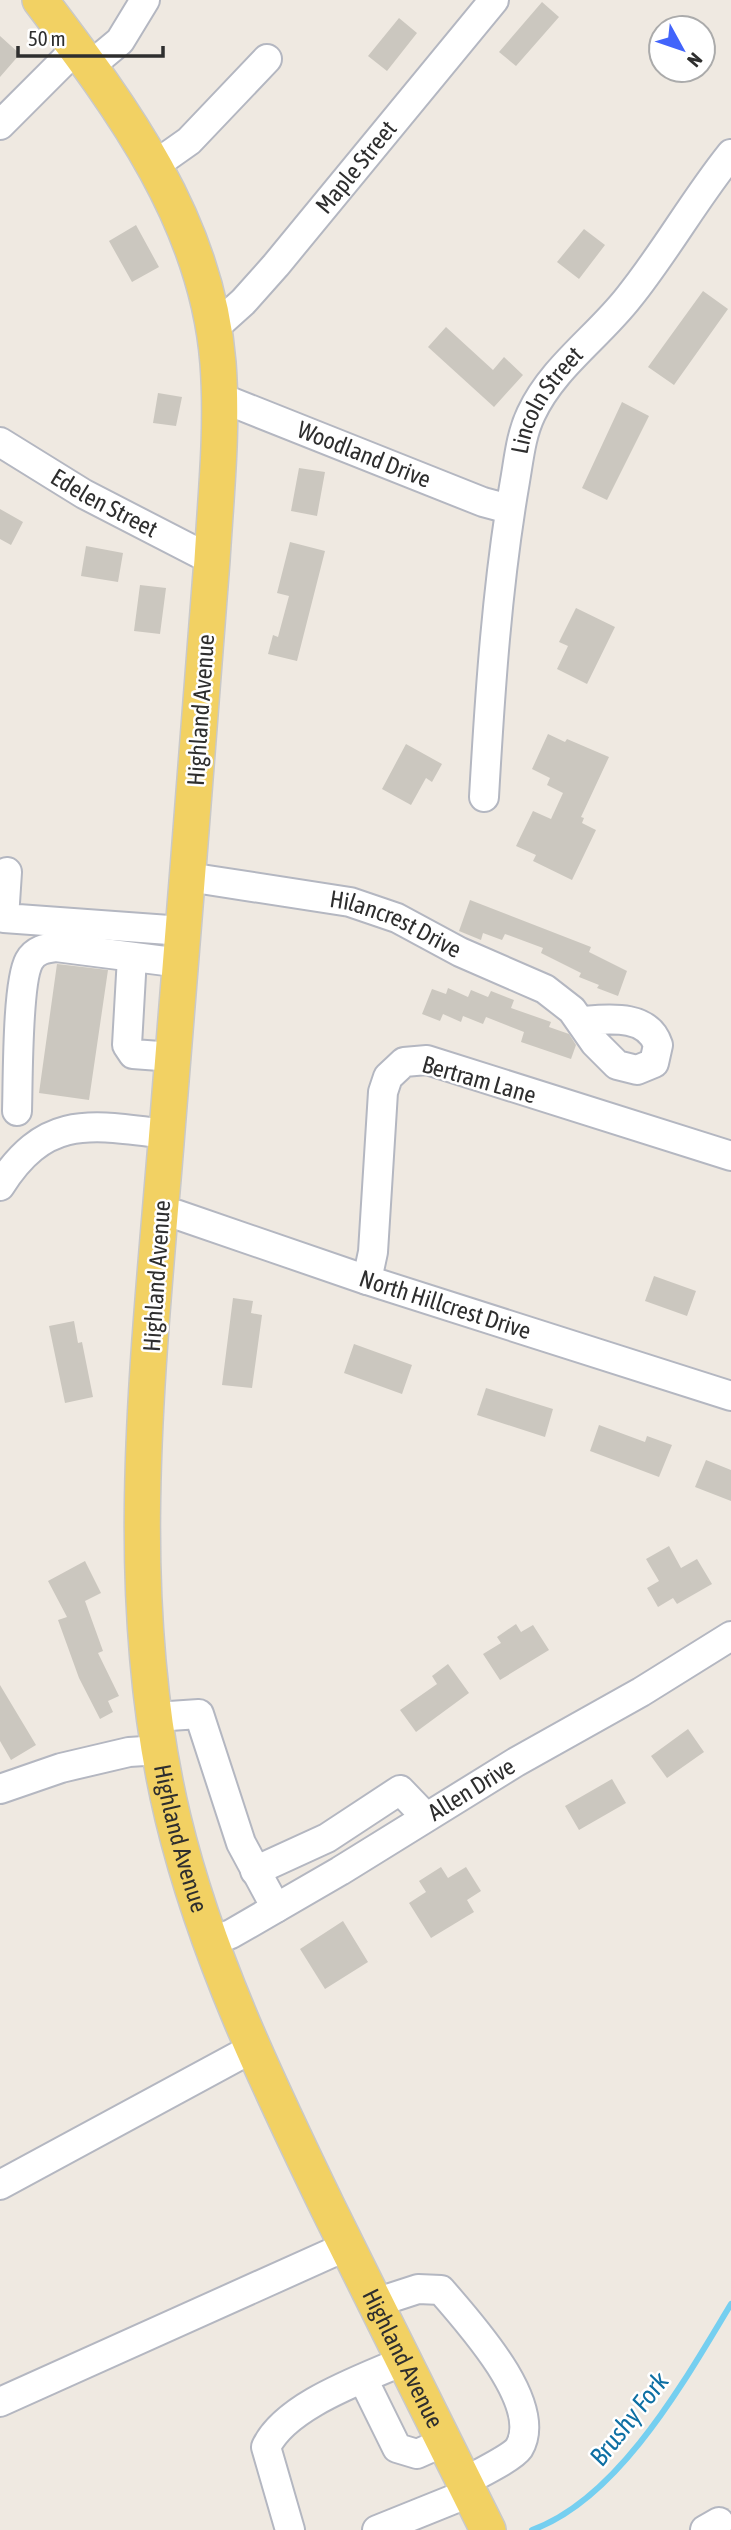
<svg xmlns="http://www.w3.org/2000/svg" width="731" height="2530" font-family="'Asap Condensed',sans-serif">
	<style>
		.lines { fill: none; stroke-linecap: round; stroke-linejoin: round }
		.stream { stroke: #75cff0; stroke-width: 6 }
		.building { fill: #cbc7bf }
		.minor-casing { stroke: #b4b7c1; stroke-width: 32 }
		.major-casing { stroke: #c9c9c9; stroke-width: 38 }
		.minor { stroke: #fff; stroke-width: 28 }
		.major { stroke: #f2d163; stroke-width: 35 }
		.labels { text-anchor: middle; stroke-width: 5; stroke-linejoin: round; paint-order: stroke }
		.street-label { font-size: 24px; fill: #2e2e2e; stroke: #fff }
		.water-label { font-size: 26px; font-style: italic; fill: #0d6fa3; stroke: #fff }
	</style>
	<rect width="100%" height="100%" fill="#efe9e1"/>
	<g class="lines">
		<path class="stream" d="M 532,2530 C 619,2499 685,2380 731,2304"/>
	</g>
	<path class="building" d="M 542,2 L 559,17 L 516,66 L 499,52 Z
		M 399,18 L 417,33 L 387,71 L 368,56 Z
		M 0,36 L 20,54 L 0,77 Z
		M 136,225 L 159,267 L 132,282 L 109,241 Z
		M 584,229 L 605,245 L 579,279 L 557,262 Z
		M 703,291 L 728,309 L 674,385 L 648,367 Z
		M 446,327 L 493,370 L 504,357 L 523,375 L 494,407 L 428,347 Z
		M 158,393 L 182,397 L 176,426 L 153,423 Z
		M 622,402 L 649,416 L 607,500 L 582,488 Z
		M 299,468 L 325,472 L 317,516 L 291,511 Z
		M 0,509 L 23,522 L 11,545 L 0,539 Z
		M 290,542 L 325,551 L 297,661 L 268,654 L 273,635 L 278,637 L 289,596 L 277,593 Z
		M 86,546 L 123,553 L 118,582 L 81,576 Z
		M 140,585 L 166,588 L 160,634 L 134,631 Z
		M 576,608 L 615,627 L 587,684 L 557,669 L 568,646 L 559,642 Z
		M 548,734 L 565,742 L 567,739 L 609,757 L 581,817 L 584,818 L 582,823 L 596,830 L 572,880 L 533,861 L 536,855 L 516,846 L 533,811 L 551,819 L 563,793 L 547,785 L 550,778 L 532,769 Z
		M 406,744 L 442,764 L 432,782 L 426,778 L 411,805 L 382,789 Z
		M 470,900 L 591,947 L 589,952 L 627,971 L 618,996 L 597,988 L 599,985 L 579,977 L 581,973 L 541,953 L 543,948 L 505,934 L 502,940 L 483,933 L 481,940 L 459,931 Z
		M 57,964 L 108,970 L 89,1100 L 39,1093 Z
		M 448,988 L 468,997 L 471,990 L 488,997 L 491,991 L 514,1000 L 511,1008 L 551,1022 L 549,1027 L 569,1034 L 576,1045 L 571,1059 L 521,1042 L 524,1032 L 486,1017 L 483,1024 L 463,1016 L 461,1022 L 443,1014 L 440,1021 L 422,1014 L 432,989 L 446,994 Z
		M 654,1276 L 696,1291 L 687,1316 L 645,1301 Z
		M 233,1298 L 253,1301 L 251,1313 L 262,1315 L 252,1388 L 222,1385 Z
		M 74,1321 L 78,1343 L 82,1342 L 93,1397 L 65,1403 L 49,1326 Z
		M 354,1344 L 412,1365 L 402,1394 L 344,1373 Z
		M 486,1388 L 553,1409 L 545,1437 L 477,1415 Z
		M 599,1425 L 645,1442 L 647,1436 L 672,1445 L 659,1477 L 590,1451 Z
		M 706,1460 L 731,1470 L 731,1501 L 695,1487 Z
		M 669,1546 L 681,1568 L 697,1559 L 712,1584 L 677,1604 L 673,1598 L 658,1607 L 647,1588 L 659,1581 L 646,1559 Z
		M 85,1561 L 101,1593 L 85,1601 L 103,1651 L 98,1653 L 119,1696 L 108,1701 L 113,1712 L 100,1719 L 79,1678 L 58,1620 L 67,1617 L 48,1581 Z
		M 516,1624 L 521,1632 L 533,1625 L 549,1650 L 500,1680 L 483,1654 L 501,1643 L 497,1637 Z
		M 448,1664 L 469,1693 L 416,1732 L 400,1710 L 437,1684 L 432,1676 Z
		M 0,1685 L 36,1745 L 11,1760 L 0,1741 Z
		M 688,1729 L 704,1752 L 667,1778 L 651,1756 Z
		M 612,1779 L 626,1803 L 579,1830 L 565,1806 Z
		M 441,1867 L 448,1878 L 466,1867 L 481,1891 L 467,1900 L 474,1912 L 431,1938 L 409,1903 L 426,1892 L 419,1881 Z
		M 343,1921 L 368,1962 L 325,1989 L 300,1949 Z"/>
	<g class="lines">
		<g class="minor-casing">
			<g id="minor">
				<path d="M 90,66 L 120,41 L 145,0"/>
				<path d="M 0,125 L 77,48"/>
				<path d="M 155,165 L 189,141 L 267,59"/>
				<path id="s1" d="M 214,328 L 243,302 L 276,265 L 494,0"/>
				<path id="s2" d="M 219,397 L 483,502 L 509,509"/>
				<path id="s3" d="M 0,442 L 84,494 L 212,560"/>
				<path id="s4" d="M 484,797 C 490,692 497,585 515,481 C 519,458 521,435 531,414 C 553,367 598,337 629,297 C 666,251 694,200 731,154"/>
				<path d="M 7,872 L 4,918 L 183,931"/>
				<path id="s5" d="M 188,877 L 350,902 L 397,918 L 460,952 L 545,989 L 572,1010 L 595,1043 L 617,1065 L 637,1070 L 654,1063 L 658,1045 C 648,1014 609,1019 582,1021"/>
				<path d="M 132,957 L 127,1045 L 133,1054 L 173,1057"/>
				<path d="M 17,1111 C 18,1081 17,983 29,961 C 35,950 46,948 56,947 L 181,963"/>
				<path d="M 0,1186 C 46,1113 92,1125 167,1134"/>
				<path id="s6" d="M 161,1213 L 178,1215 L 367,1280 L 731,1396"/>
				<path d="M 367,1280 L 373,1252 L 383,1092 L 388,1077 L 404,1062 L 427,1060 L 731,1156"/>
				<path d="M 155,1717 L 199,1714 L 241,1843 L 276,1908"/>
				<path d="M 0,1789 L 61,1768 L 129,1752 L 160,1750"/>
				<path d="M 255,1871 L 327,1838 L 400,1790 L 426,1817"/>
				<path id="s7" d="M 210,1942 L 231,1934 L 340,1871 L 516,1762 L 641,1692 L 731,1636"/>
				<path d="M 0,2185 L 253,2048"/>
				<path d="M 375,2303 L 418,2289 L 441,2290 C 468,2322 545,2404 519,2448 C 512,2458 476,2475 464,2482"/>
				<path d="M 363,2379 L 397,2448 L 417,2454 L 444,2442"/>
				<path d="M 0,2402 L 347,2246"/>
				<path d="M 290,2530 L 266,2447 C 286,2405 363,2379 403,2361"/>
				<path d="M 377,2530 L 469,2493"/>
				<path d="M 705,2530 L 719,2522"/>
			</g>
		</g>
		<g class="major-casing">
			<g id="major">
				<path id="s8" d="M 40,0 C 123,109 207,222 218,363 C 223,428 216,494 212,560 C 197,754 182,949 166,1143 C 148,1366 120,1598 173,1818 C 206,1955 267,2082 328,2208 C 381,2316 435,2423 488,2530"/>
			</g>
		</g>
		<use href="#minor" class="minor"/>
		<use href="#major" class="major"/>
	</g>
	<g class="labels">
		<g class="street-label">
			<text dy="8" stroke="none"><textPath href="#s1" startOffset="215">Maple Street</textPath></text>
			<text dy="8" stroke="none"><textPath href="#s4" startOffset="406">Lincoln Street</textPath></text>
			<text dy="8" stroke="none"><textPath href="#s2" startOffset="156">Woodland Drive</textPath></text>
			<text dy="8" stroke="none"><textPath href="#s3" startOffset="121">Edelen Street</textPath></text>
			<text transform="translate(201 710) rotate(-86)" y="8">Highland Avenue</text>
			<text dy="8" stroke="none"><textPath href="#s5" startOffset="214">Hilancrest Drive</textPath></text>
			<text transform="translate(479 1080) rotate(16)" y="8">Bertram Lane</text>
			<text transform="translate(157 1276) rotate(-86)" y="8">Highland Avenue</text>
			<text dy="8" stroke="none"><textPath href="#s6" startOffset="299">North Hillcrest Drive</textPath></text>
			<text dy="8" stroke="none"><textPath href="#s7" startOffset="303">Allen Drive</textPath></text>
			<text dy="8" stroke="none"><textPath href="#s8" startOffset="1892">Highland Avenue</textPath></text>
			<text dy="8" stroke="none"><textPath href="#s8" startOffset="2459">Highland Avenue</textPath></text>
		</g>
		<g class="water-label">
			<text transform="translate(629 2419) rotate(-52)" y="9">Brushy Fork</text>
		</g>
	</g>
	<g transform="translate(682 49) rotate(130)"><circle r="33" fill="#ffffff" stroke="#ababab" stroke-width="2"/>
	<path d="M0-5L12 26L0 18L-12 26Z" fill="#4264fb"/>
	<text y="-10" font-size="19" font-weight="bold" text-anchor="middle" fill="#2e2e2e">N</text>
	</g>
	<path d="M18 46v10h145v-10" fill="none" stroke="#2e2e2e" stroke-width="3.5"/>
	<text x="28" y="46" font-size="21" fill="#2e2e2e" stroke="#ffffff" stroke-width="5" paint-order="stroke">50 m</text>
</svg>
